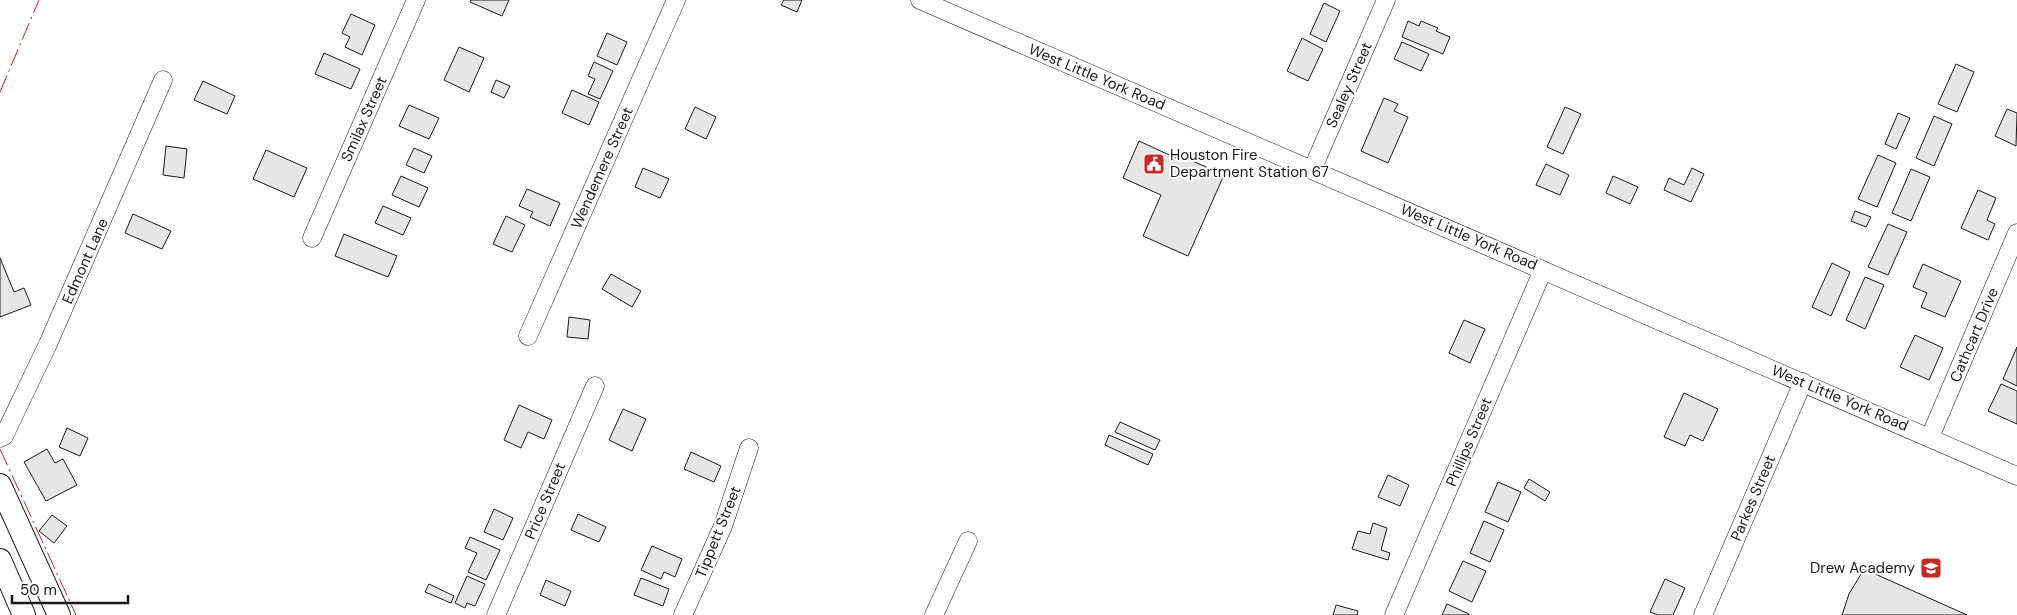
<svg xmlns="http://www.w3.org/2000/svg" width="2017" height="615" font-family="'DM Sans',sans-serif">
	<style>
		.building { fill: #e6e6e6; stroke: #1a1a1a }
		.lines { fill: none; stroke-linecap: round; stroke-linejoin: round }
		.minor-casing { stroke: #1a1a1a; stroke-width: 19 }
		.major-casing { stroke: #1a1a1a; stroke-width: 24 }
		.minor { stroke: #fff; stroke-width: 18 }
		.major { stroke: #fff; stroke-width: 22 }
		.power { stroke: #c62828; stroke-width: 1; stroke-dasharray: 18 4 2.5 4; stroke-linecap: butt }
		.labels { text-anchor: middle; stroke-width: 4; stroke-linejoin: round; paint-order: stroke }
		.street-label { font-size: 15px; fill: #1a1a1a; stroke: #fff }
		.poi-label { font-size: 15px; fill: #1a1a1a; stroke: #fff; text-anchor: start }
	</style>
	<rect width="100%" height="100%" fill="#fff"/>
	<path class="building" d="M 471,0 L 509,0 L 502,16 L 470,2 Z
		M 784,0 L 802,0 L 797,12 L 781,5 Z
		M 1324,3 L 1340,11 L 1326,42 L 1310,34 Z
		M 351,14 L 375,25 L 362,55 L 345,47 L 350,37 L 342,33 Z
		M 1408,21 L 1419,26 L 1421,21 L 1438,28 L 1436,31 L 1450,37 L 1443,54 L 1402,37 Z
		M 607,33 L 627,42 L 617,65 L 597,56 Z
		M 1302,38 L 1323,49 L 1308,81 L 1287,71 Z
		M 1402,42 L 1429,54 L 1421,71 L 1394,59 Z
		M 459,47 L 484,58 L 469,92 L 444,80 Z
		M 324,53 L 360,69 L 351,89 L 315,74 Z
		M 594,62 L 613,71 L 600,99 L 588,94 L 595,79 L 588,76 Z
		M 1956,64 L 1974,72 L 1957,112 L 1938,104 Z
		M 496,80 L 510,86 L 504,98 L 491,92 Z
		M 203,81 L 235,96 L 227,114 L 194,100 Z
		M 572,90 L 599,102 L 589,125 L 562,113 Z
		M 1384,98 L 1398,104 L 1394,111 L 1408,117 L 1388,163 L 1361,151 Z
		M 409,105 L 439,118 L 429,139 L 399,126 Z
		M 695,107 L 716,117 L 706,139 L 685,129 Z
		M 1565,107 L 1581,114 L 1563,154 L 1547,147 Z
		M 2007,109 L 2017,113 L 2016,146 L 1995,136 Z
		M 1898,113 L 1910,118 L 1896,149 L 1885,144 Z
		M 1934,116 L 1952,124 L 1934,166 L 1916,158 Z
		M 1139,141 L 1178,159 L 1179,155 L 1224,175 L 1188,256 L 1143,236 L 1161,195 L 1123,178 Z
		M 166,146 L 187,149 L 184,178 L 163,175 Z
		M 414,148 L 432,156 L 424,173 L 406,165 Z
		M 266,150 L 307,168 L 294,197 L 253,179 Z
		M 1878,155 L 1896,163 L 1877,207 L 1858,199 Z
		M 1546,164 L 1569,175 L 1560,195 L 1536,185 Z
		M 643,168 L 669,179 L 660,198 L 635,187 Z
		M 1692,168 L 1704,174 L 1691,202 L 1664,190 L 1669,178 L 1684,185 Z
		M 1911,169 L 1930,177 L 1911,221 L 1892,213 Z
		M 401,176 L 428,188 L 419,207 L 392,195 Z
		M 1613,176 L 1638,187 L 1630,204 L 1606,193 Z
		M 527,189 L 560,203 L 550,226 L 530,217 L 533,212 L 519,206 Z
		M 1978,190 L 1996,198 L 1987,220 L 1995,224 L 1988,240 L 1961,228 Z
		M 383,206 L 411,218 L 403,235 L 375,223 Z
		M 1855,211 L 1871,217 L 1866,227 L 1851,221 Z
		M 133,214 L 171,231 L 162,249 L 125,233 Z
		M 506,216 L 525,225 L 512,252 L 493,244 Z
		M 1888,224 L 1907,232 L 1888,275 L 1868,267 Z
		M 344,234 L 397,256 L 388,277 L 335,256 Z
		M 0,258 L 14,292 L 24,288 L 31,305 L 0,317 Z
		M 1832,263 L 1850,272 L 1831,316 L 1812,307 Z
		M 1923,264 L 1961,281 L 1945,317 L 1921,307 L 1927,293 L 1913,287 Z
		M 611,274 L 641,291 L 632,307 L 602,289 Z
		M 1865,277 L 1884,285 L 1865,329 L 1846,320 Z
		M 569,317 L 590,320 L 588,339 L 567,337 Z
		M 1464,320 L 1485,329 L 1470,363 L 1449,353 Z
		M 1915,335 L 1943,348 L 1929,380 L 1900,367 Z
		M 2017,347 L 2017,386 L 2003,379 Z
		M 2001,384 L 2017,391 L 2017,424 L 1988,411 Z
		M 1684,393 L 1718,409 L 1703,441 L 1690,435 L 1685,446 L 1664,437 Z
		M 519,405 L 552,420 L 544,439 L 528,432 L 521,448 L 504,440 Z
		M 623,409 L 646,419 L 632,451 L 609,440 Z
		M 1120,422 L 1160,440 L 1155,450 L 1115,432 Z
		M 67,428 L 88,438 L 80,456 L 59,447 Z
		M 1109,435 L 1153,454 L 1148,465 L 1105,445 Z
		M 47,449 L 55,463 L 63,459 L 77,485 L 46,501 L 24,462 Z
		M 691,452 L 721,466 L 714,482 L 684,469 Z
		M 1388,475 L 1409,485 L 1400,506 L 1378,497 Z
		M 1529,479 L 1550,492 L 1545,501 L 1524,488 Z
		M 1498,482 L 1521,492 L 1508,522 L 1485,512 Z
		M 494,509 L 513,518 L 503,540 L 484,532 Z
		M 578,514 L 606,527 L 599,542 L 571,530 Z
		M 52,515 L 67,526 L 54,543 L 39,531 Z
		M 1484,521 L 1504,530 L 1490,562 L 1470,553 Z
		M 1373,523 L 1387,528 L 1381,550 L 1390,553 L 1388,560 L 1352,549 L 1358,531 L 1370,534 Z
		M 470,537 L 500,550 L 486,580 L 468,572 L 477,553 L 465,548 Z
		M 652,546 L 682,559 L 675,577 L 664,572 L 661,579 L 641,570 Z
		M 1463,561 L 1486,571 L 1472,602 L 1449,591 Z
		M 1864,569 L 1967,615 L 1842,615 L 1849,594 Z
		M 467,576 L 485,584 L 475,606 L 467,603 L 465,608 L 455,603 Z
		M 641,578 L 669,589 L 663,606 L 634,595 Z
		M 1665,579 L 1685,588 L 1673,615 L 1658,615 L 1650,612 Z
		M 546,580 L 571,591 L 565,606 L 540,595 Z
		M 429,584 L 454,596 L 451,603 L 425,592 Z
		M 1447,604 L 1469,614 L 1469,615 L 1442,615 Z
		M 1336,605 L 1358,611 L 1357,615 L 1333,615 Z"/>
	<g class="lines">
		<g class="minor-casing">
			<path id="minor" d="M 920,0 L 2017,476
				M 1312,170 L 1386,0
				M 312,238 L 416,0
				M 528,336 L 676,0
				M 1930,437 L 2017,233
				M 0,438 L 4,436 L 48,344 L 163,80
				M 496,615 L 595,386
				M 683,615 L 723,526 L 749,448
				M 934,615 L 968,541
				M 1394,615 L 1543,270
				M 1703,615 L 1803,382"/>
		</g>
		<g class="major-casing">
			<path id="major" d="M 0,485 L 59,615
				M 0,560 L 24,615"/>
		</g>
		<use href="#minor" class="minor"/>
		<use href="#major" class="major"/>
		<path class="power" d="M 0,92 L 39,0
			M 0,449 L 76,615"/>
	</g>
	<defs>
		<g id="civic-square" transform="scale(1.125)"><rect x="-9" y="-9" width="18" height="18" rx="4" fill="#c62828" stroke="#fff"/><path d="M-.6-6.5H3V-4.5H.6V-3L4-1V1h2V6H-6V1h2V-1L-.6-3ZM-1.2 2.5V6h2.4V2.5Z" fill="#fff"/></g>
		<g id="school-square" transform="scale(1.125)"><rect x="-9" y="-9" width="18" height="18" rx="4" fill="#c62828" stroke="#fff"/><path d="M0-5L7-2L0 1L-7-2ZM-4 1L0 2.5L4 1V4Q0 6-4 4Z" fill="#fff"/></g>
	</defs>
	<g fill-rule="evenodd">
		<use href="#civic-square" x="1154" y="164"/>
		<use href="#school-square" x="1931" y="568"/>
	</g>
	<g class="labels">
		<g class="street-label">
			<text transform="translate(1097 77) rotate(23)" y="5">West Little York Road</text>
			<text transform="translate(1349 85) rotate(-66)" y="5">Sealey Street</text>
			<text transform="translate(364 119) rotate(-66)" y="5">Smilax Street</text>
			<text transform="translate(602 168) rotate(-66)" y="5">Wendemere Street</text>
			<text transform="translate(1469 237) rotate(23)" y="5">West Little York Road</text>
			<text transform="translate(85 261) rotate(-66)" y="5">Edmont Lane</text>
			<text transform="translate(1974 335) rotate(-67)" y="5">Cathcart Drive</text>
			<text transform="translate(1840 398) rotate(23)" y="5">West Little York Road</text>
			<text transform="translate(1469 442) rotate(-67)" y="5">Phillips Street</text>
			<text transform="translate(1753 498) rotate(-67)" y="5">Parkes Street</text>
			<text transform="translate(545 501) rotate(-67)" y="5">Price Street</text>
			<text transform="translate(718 532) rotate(-68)" y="5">Tippett Street</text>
		</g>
		<g class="poi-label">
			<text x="1170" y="160">Houston Fire<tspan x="1170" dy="17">Department Station 67</tspan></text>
			<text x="1915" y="573" text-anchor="end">Drew Academy</text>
		</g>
	</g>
	<path d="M12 595v8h116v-8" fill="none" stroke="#1a1a1a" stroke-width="2.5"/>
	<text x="20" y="595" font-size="15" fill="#1a1a1a" stroke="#ffffff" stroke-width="4" paint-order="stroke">50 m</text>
</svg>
